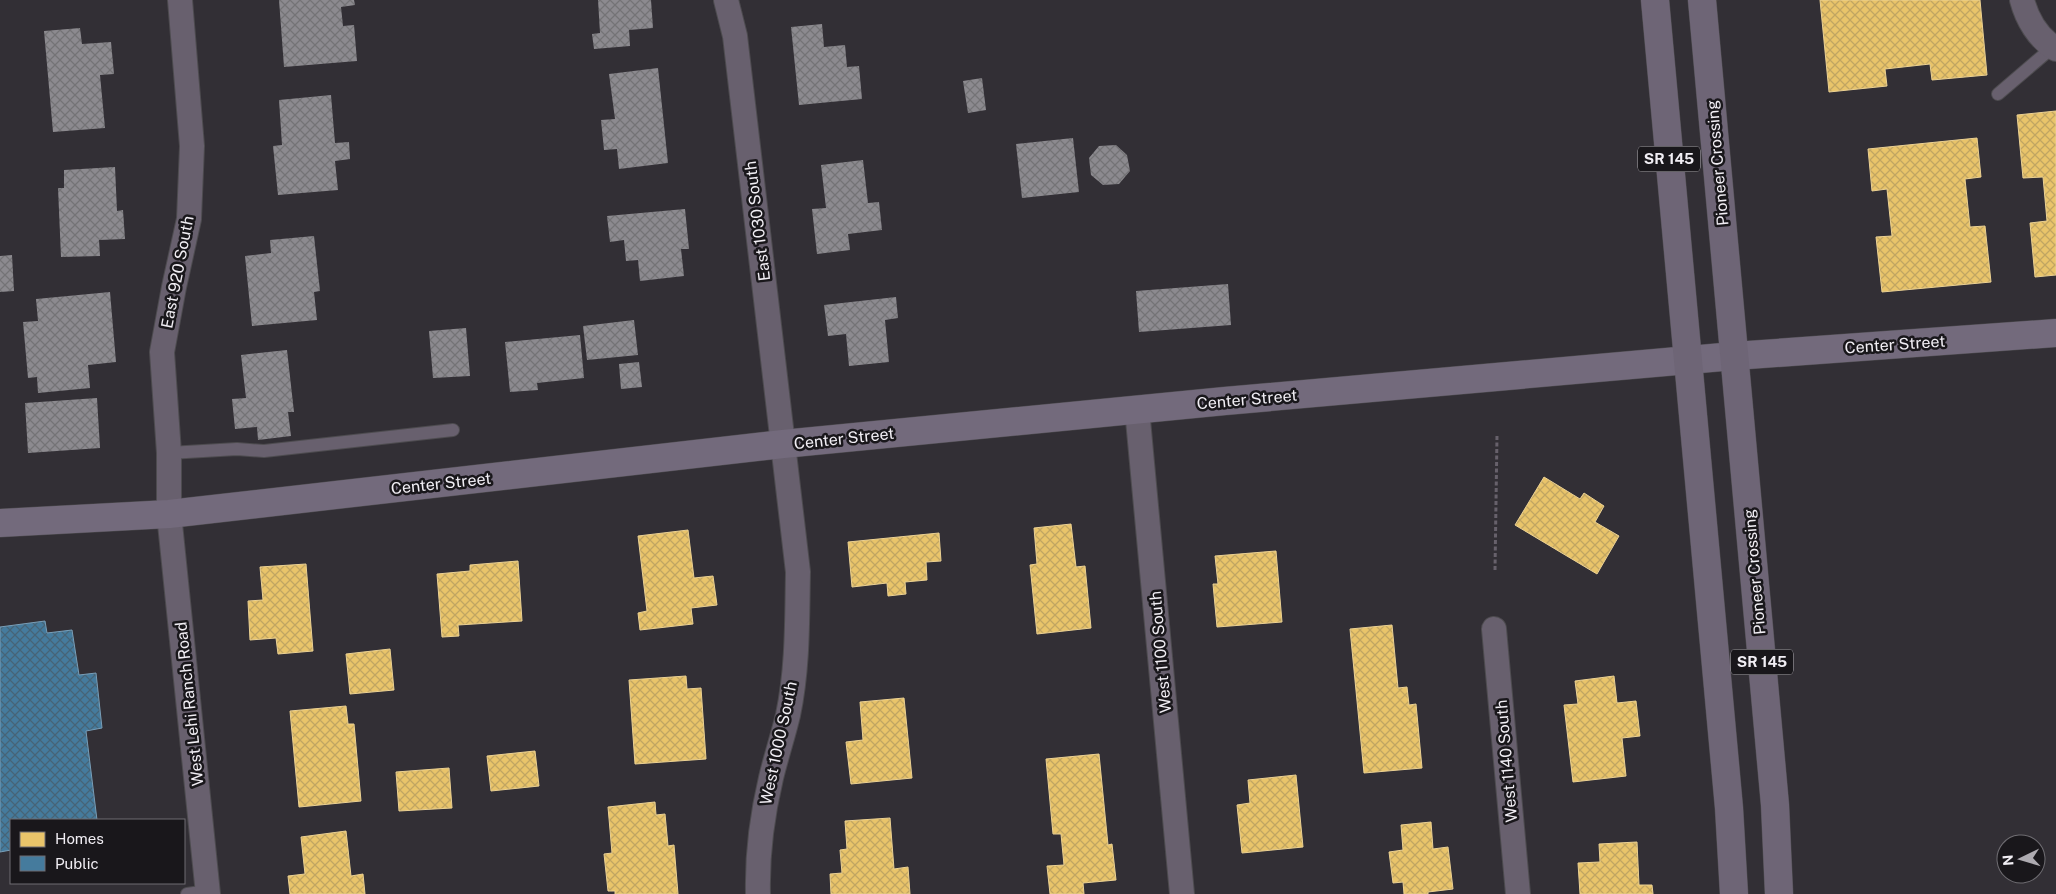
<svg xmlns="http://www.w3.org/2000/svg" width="2056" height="894" font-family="'Public Sans',sans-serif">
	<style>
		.homes { fill: url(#homes-cross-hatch); stroke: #ebd193 }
		.public { fill: url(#public-cross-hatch); stroke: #799eb7 }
		.building { fill: url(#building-cross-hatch) }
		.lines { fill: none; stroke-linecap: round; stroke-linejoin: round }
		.lane-casing { stroke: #4d4b4f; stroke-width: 14 }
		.street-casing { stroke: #4d4b4f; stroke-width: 26 }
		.secondary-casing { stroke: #4d4b4f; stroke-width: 29 }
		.highway-casing { stroke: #4d4b4f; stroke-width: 29 }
		.path { stroke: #67616b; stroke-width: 3; stroke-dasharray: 4 2.5; stroke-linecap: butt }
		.lane { stroke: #68606e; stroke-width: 12 }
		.street { stroke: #68606e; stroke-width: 24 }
		.secondary { stroke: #736a7c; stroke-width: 28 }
		.highway { stroke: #6e6576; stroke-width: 28 }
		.labels { text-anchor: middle; stroke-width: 5; stroke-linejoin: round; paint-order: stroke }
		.shield { fill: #19171b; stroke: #b0aeb3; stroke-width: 1 }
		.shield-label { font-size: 15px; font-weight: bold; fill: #f1eef4 }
		.street-label { font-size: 16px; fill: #f1eef4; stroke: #19171b }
	</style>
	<defs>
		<pattern id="homes-cross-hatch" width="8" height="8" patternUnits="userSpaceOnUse" patternTransform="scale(1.25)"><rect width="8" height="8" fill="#e9c46a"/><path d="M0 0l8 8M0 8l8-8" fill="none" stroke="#c1a562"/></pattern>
		<pattern id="public-cross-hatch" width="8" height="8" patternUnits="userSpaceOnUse" patternTransform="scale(1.25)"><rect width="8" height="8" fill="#457b9d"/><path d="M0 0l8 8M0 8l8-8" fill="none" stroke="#466477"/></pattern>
		<pattern id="building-cross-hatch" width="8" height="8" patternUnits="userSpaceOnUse" patternTransform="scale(1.25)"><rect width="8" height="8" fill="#8c8a8f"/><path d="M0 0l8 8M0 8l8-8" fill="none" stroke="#747376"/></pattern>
	</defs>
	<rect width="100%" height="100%" fill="#322f35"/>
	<path class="homes" d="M 1820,0 L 1980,0 L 1987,75 L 1932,80 L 1930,64 L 1885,69 L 1887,86 L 1829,92 Z
		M 2056,111 L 2056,275 L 2035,277 L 2030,223 L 2047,221 L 2043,177 L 2023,178 L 2017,115 Z
		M 1977,138 L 1981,177 L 1965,179 L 1970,227 L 1985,226 L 1991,282 L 1882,292 L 1876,237 L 1892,236 L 1887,189 L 1872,191 L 1868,149 Z
		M 1544,477 L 1580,499 L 1584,493 L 1604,506 L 1595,522 L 1619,536 L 1597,574 L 1515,525 Z
		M 1071,524 L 1076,567 L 1085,566 L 1091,628 L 1037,634 L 1030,565 L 1037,564 L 1034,528 Z
		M 688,530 L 694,578 L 713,576 L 717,605 L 691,608 L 693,624 L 640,630 L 638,613 L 647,611 L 638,536 Z
		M 939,533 L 941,561 L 926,562 L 927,580 L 905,582 L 906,594 L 888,596 L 887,583 L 852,587 L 848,542 Z
		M 1276,551 L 1282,622 L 1217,627 L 1213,584 L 1218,584 L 1215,556 Z
		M 518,561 L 522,621 L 458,625 L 459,636 L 442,637 L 437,574 L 470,571 L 470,565 Z
		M 306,564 L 313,651 L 278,654 L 276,638 L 250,640 L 248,601 L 263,600 L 260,567 Z
		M 1392,625 L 1398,688 L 1407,687 L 1409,705 L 1416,704 L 1422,768 L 1364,773 L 1350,629 Z
		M 390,649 L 394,690 L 350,694 L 346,654 Z
		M 686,676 L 687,689 L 701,688 L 706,759 L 635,764 L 629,680 Z
		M 1614,676 L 1617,703 L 1636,701 L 1640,736 L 1622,738 L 1626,776 L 1573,782 L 1564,705 L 1578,704 L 1575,681 Z
		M 904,698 L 912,778 L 851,784 L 846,742 L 863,740 L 860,702 Z
		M 346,706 L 348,724 L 354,724 L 361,801 L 299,807 L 290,711 Z
		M 535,751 L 539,786 L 491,791 L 487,756 Z
		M 1099,754 L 1108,845 L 1112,844 L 1116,880 L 1083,883 L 1084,894 L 1050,894 L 1047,866 L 1064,865 L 1061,834 L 1053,834 L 1046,759 Z
		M 449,768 L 452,808 L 399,811 L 396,772 Z
		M 1296,775 L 1303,847 L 1242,853 L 1237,805 L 1250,803 L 1248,780 Z
		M 655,802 L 656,815 L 665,814 L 668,846 L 674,845 L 678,894 L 615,894 L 615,891 L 608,891 L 604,854 L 612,853 L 608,807 Z
		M 890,818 L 894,869 L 908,867 L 910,894 L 831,894 L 830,874 L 842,873 L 840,850 L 847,849 L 845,821 Z
		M 1431,822 L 1433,849 L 1448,847 L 1453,889 L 1428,892 L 1428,894 L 1404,894 L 1403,882 L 1393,883 L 1389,852 L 1403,850 L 1401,825 Z
		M 346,831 L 351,876 L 363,874 L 365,894 L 290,894 L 288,876 L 305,874 L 301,837 Z
		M 1637,842 L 1639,885 L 1652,885 L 1653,894 L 1580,894 L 1578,863 L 1600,862 L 1599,844 Z"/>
	<path class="public" d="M 45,621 L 47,633 L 72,630 L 79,675 L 96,673 L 102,728 L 86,731 L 97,820 L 11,820 L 11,850 L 0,852 L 0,627 Z"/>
	<path class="building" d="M 279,0 L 354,0 L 355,5 L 341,7 L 343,26 L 354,25 L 357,61 L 284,67 Z
		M 598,0 L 651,0 L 653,28 L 629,30 L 630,46 L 594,49 L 592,34 L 600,33 Z
		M 822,24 L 824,47 L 845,45 L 847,67 L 859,66 L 862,99 L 799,105 L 791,27 Z
		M 80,28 L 82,44 L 111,42 L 114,74 L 100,75 L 105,128 L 53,132 L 44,31 Z
		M 658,68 L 668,163 L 619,169 L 617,149 L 604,150 L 601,120 L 615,119 L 609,74 Z
		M 982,78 L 986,110 L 968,113 L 963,81 Z
		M 331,95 L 335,143 L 349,142 L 350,159 L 335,161 L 338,190 L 278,195 L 273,146 L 282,145 L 279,100 Z
		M 1073,138 L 1079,192 L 1022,198 L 1016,144 Z
		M 1116,145 L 1127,155 L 1130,171 L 1119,184 L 1103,185 L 1091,175 L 1089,158 L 1099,146 Z
		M 863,160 L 868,203 L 879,202 L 882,230 L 848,234 L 850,250 L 817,254 L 812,209 L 826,208 L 821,165 Z
		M 115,167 L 117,211 L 123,210 L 125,239 L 99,240 L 100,256 L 61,257 L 58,188 L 64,188 L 64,170 Z
		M 685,209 L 689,249 L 681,249 L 684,276 L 640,281 L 638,260 L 626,261 L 624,240 L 610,242 L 607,216 Z
		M 314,236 L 320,291 L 314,292 L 317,320 L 252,326 L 245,256 L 271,253 L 270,240 Z
		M 12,255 L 14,291 L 0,292 L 0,256 Z
		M 1228,284 L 1231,325 L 1139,332 L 1136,291 Z
		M 110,292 L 116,362 L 88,365 L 90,388 L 38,393 L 37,377 L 28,378 L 23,322 L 38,321 L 36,299 Z
		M 896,297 L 898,318 L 885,320 L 889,362 L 849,366 L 846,334 L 828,336 L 824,305 Z
		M 634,320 L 638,355 L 587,360 L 583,326 Z
		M 466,328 L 470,376 L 433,378 L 429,331 Z
		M 580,335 L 584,378 L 537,383 L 538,390 L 510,392 L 505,342 Z
		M 287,350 L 294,412 L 288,412 L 291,436 L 258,440 L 257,427 L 235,429 L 232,399 L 246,398 L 241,355 Z
		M 639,362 L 642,387 L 621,389 L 619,364 Z
		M 97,398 L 100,448 L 28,453 L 25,403 Z"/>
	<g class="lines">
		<g class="lane-casing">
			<path id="lane" d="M 1998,94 L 2053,47
				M 169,453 L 237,449 L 264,451 L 453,430
				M 187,894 L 208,891"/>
		</g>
		<g class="street-casing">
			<path id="street" d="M 180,0 L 192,146 L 189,219 L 174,287 L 162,352 L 169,453 L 169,514 L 208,894
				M 726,0 L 735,36 L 798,572 C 797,619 798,668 788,715 C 783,736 776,757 771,778 C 762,816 757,854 758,894
				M 2022,0 C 2027,19 2038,38 2056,49
				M 1137,409 L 1182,894
				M 1494,629 L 1518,894"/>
		</g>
		<g class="secondary-casing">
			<path id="secondary" d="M 0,523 L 169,514 L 783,444 L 1225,401 L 1734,356 L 2056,333"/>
		</g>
		<g class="highway-casing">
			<path id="highway" d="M 1655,0 L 1729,808 L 1734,894
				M 1702,0 L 1775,805 L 1779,894"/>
		</g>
		<path class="path" d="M 1495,570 L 1497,435"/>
		<use href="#lane" class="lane"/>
		<use href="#street" class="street"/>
		<use href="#secondary" class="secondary"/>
		<use href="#highway" class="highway"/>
	</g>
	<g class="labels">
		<g class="shield">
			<rect x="1638" y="146.5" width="62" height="25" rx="4"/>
			<rect x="1731" y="649.5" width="62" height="25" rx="4"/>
		</g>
		<g class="shield-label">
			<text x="1669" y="164">SR 145</text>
			<text x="1762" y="667">SR 145</text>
		</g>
		<g class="street-label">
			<text transform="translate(1717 163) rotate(-95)" y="6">Pioneer Crossing</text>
			<text transform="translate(757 221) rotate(-97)" y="6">East 1030 South</text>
			<text transform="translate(177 272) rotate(-79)" y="6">East 920 South</text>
			<text transform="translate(1895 344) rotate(-4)" y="6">Center Street</text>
			<text transform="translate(1247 399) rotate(-5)" y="6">Center Street</text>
			<text transform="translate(844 438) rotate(-6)" y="6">Center Street</text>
			<text transform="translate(441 483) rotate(-6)" y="6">Center Street</text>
			<text transform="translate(1754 572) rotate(-95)" y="6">Pioneer Crossing</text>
			<text transform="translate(1160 652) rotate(-95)" y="6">West 1100 South</text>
			<text transform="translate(189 704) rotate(-96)" y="6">West Lehi Ranch Road</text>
			<text transform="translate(778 743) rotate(-78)" y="6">West 1000 South</text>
			<text transform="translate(1506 761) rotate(-95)" y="6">West 1140 South</text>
		</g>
	</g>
	<rect x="10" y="819" width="175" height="65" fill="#19171b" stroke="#6f6d72"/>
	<rect x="20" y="832" width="25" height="15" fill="#e9c46a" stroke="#6f6d72"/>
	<text x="55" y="844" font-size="15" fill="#f1eef4">Homes</text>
	<rect x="20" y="856" width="25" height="15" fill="#457b9d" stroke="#6f6d72"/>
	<text x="55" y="869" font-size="15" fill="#f1eef4">Public</text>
	<g transform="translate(2021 859) rotate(265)"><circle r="24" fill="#19171b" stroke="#6f6d72"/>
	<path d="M0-4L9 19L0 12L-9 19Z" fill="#aeabb1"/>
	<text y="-8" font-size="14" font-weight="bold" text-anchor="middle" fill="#f1eef4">N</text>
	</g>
</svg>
